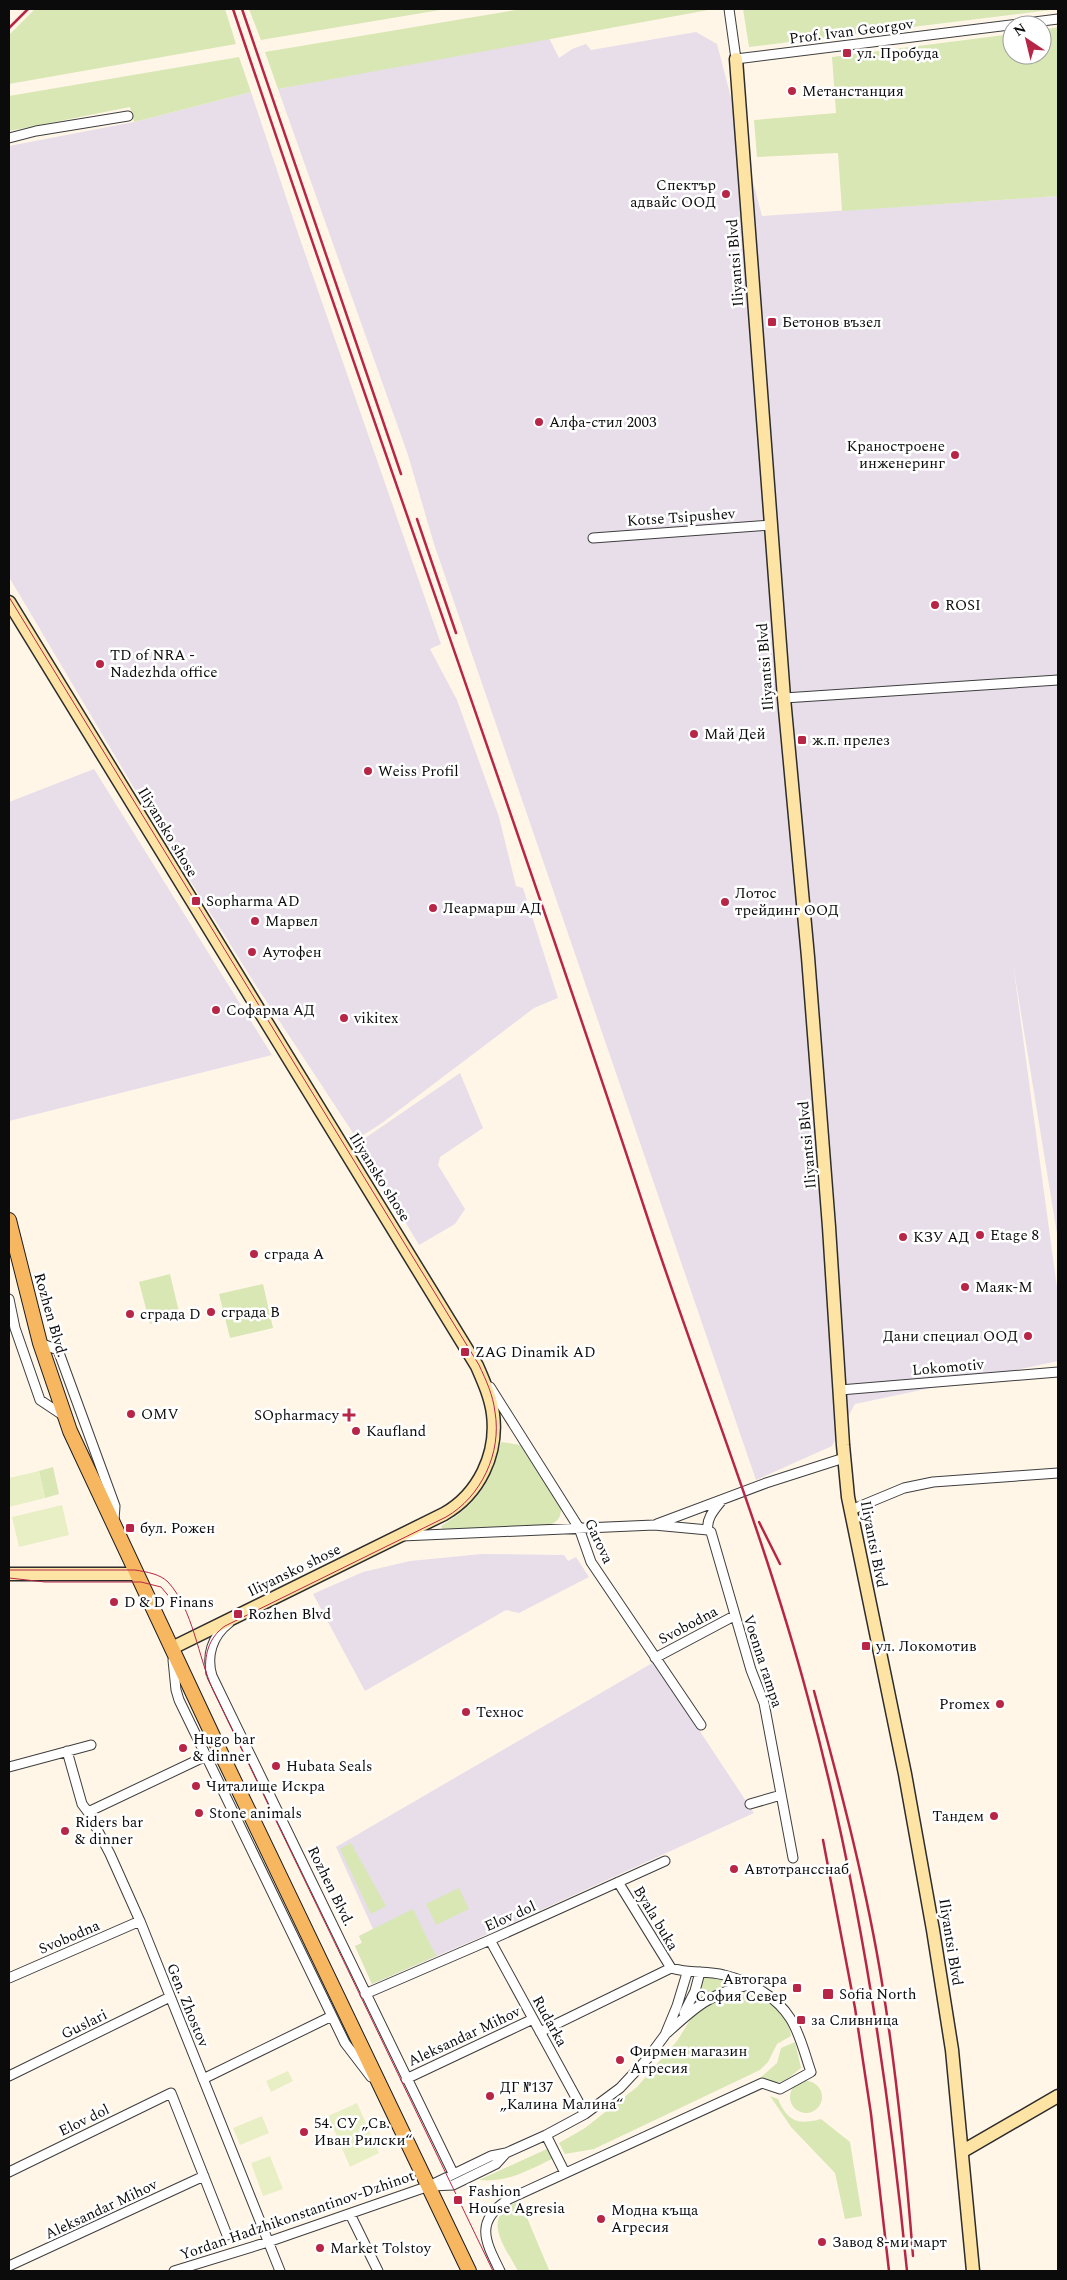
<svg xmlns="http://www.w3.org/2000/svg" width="1067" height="2280" font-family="Spectral,serif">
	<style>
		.industrial { fill: #e7deea }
		.green { fill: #d8e7b4 }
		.pitch { fill: #e8efc5 }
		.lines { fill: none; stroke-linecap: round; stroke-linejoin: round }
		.street-casing { stroke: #3e3e3e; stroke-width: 11 }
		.secondary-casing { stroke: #2d2d2d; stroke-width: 15 }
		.primary-casing { stroke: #1c1c1c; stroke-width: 16 }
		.street { stroke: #fff; stroke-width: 9 }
		.secondary { stroke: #fee4a4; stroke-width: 12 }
		.primary { stroke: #f7b761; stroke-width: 14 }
		.tram { stroke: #b72647; stroke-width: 1 }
		.rail { stroke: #b72647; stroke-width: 2.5 }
		.poi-dot { fill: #b72647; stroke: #fff; stroke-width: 2 }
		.labels { text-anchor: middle; stroke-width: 5; stroke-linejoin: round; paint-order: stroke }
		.street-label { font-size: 15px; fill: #0b0b0b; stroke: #fff }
		.poi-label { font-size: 15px; fill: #0b0b0b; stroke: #fff; text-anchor: start }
	</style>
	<rect width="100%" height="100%" fill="#fff6e8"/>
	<path class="industrial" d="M 696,32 L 717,44 L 762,216 L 1058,196 L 1058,1240 L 1013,964 L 1058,1295 L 1058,1361 L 855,1404 L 832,1446 L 756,1480 L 434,544 L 408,455 L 278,89 L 549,38 L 559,58 L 572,49 L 586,44 L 591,50 Z
		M 251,92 L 299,236 L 441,644 L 430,649 L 457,700 L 499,817 L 516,886 L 523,888 L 558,998 L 534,1008 L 382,1123 L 357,1139 L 255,984 L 166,842 L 9,577 L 9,146 L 134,122 Z
		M 94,769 L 272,1055 L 9,1121 L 9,802 Z
		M 460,1073 L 483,1128 L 440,1157 L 438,1165 L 465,1209 L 455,1224 L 419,1245 L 358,1143 Z
		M 482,1554 L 564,1555 L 568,1561 L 576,1557 L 589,1577 L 519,1613 L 506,1610 L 365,1691 L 313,1594 L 363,1572 L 410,1561 Z
		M 654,1662 L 754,1813 L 495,1931 L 372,1984 L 355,1946 L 362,1943 L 359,1936 L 373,1929 L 336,1847 Z"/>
	<path class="green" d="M 35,9 L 225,9 L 236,44 L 9,84 L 9,35 Z
		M 249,9 L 446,9 L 261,40 Z
		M 522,9 L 714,9 L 278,89 L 265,52 Z
		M 743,9 L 1058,9 L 749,47 Z
		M 1058,27 L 1058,196 L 842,211 L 838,153 L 757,157 L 754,120 L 836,113 L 832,57 L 1012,34 L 1012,55 L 1042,55 L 1042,30 Z
		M 239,57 L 251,92 L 134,122 L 130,107 L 9,131 L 9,96 Z
		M 170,1274 L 180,1316 L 150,1324 L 139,1282 Z
		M 263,1284 L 273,1328 L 230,1338 L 219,1294 Z
		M 501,1442 L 521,1445 L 561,1508 C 561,1518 558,1521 550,1525 L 443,1530 L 441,1526 C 478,1504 491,1482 501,1442 Z
		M 53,1467 L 59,1494 L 45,1498 L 39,1471 Z
		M 351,1843 L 386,1906 L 371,1914 L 340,1849 Z
		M 459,1888 L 469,1909 L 436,1925 L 426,1904 Z
		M 413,1909 L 436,1956 L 372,1984 L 355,1946 L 362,1943 L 359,1936 Z
		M 703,1977 L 722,1978 L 737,1983 L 719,1989 L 694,2002 Z
		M 746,1989 C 766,1996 789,2013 791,2036 L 777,2044 L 768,2062 L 760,2070 L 594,2149 L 565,2154 L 559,2143 L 585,2128 L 637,2087 L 677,2041 L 697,2009 L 712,1999 Z
		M 795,2042 L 801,2068 C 785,2080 781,2088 760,2078 L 777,2063 L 781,2048 Z
		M790 2097a16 16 0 1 1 32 0a16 16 0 1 1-32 0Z
		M 770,2096 L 778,2099 C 788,2122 798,2125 821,2119 L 850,2142 L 862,2216 L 845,2219 L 835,2173 L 791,2127 Z
		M 549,2148 L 554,2158 C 529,2170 507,2183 479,2180 Z
		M 520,2201 L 549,2270 L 546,2271 L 518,2271 C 504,2245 479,2216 520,2201 Z"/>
	<path class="pitch" d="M 39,1471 L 45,1498 L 9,1507 L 9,1478 Z
		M 62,1505 L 69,1535 L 19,1547 L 12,1517 Z
		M 288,2071 L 293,2081 L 271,2092 L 266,2081 Z
		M 357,2103 L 379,2153 L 350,2167 L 328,2116 Z
		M 262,2116 L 269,2133 L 240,2145 L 233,2128 Z
		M 270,2156 L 283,2189 L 263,2196 L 251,2163 Z"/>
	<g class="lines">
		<g class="street-casing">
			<path id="street" d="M 729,9 L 736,59 L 1058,19
				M 9,138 L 36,131 L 128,116
				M 593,538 L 771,525
				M 784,698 L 1058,680
				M 9,1299 L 15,1328 L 40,1400 L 64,1416
				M 40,1343 L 58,1350 L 115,1506 L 114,1520
				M 490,1387 L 579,1528 L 591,1562 L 701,1725
				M 840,1390 L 1058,1372
				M 851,1510 L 904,1488 L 933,1482 L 1058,1473
				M 657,1524 L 766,1483 L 844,1458
				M 708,1530 C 706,1518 715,1509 722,1500
				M 402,1536 L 654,1525 L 708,1530 L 711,1532 L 751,1670 L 764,1703 L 793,1858
				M 229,1623 C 212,1636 206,1656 212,1676 L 453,2173
				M 655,1658 L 734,1616
				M 173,1660 L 176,1690 L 179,1700 L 345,2043 L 371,2077
				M 67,1751 L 82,1804 L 88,1812 L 110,1854 L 140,1921 L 280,2271
				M 9,1767 L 91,1745
				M 750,1804 L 781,1795
				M 88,1812 L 206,1756
				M 618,1882 L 671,1968
				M 490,1940 L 585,2114
				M 9,1978 L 140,1921
				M 365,1994 L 490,1940 L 665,1861
				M 684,2013 L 695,1991 L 700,1972
				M 667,2033 C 694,2008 712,1992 749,1985
				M 9,2076 L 170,1997
				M 203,2079 L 332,2016
				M 406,2079 L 533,2019
				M 546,2135 L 565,2173
				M 9,2172 L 171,2093 L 227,2235
				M 432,2186 L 453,2185 L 496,2164 L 506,2153
				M 350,2214 L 378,2271
				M 9,2266 L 204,2176
				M 174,2271 L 268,2242 L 429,2186 L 491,2156 L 506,2153 L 546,2135 L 585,2114 L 620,2088 L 648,2058 L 665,2035 L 677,2006 L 687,1973
				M 500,2271 C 485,2241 474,2221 509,2199 L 762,2083 L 780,2089 L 811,2072 C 805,2055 800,2033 790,2018 C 776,1996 749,1981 724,1975 C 706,1970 690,1974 671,1968 L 540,2032"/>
		</g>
		<g class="secondary-casing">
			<path id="secondary" d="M 736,59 L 784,698 L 808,957 L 829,1227 L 843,1445 L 848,1497 L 905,1774 L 933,1930 L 952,2050 L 973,2271
				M 9,602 L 477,1366 C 484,1382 491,1398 493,1414 C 498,1454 479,1494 444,1514 L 172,1648
				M 9,1574 L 137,1574
				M 963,2151 L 1058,2096"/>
		</g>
		<g class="primary-casing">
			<path id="primary" d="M 9,1220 L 40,1343 L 70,1431 L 219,1749 L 469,2271"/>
		</g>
		<use href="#street" class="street"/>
		<use href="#secondary" class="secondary"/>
		<use href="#primary" class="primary"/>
		<path class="tram" d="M 9,597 L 479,1365 C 486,1380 493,1395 495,1412 C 502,1453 481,1497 446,1517 L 225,1626 C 208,1638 204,1656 206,1675
			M 9,1570 L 135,1570 C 147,1572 160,1574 168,1582 C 193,1609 198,1657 213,1690 L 493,2271
			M 9,1578 L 45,1582 L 141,1582 L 161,1587 L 172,1600"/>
		<path class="rail" d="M 233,9 C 368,411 513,810 646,1213 C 699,1374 764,1533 808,1698 C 859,1885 888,2078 907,2271
			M 242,9 L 401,474
			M 9,28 L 28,9
			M 417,519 L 456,633
			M 759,1522 L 780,1564
			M 814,1691 C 841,1790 867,1888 883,1989 C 897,2078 906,2167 913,2256
			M 823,1840 L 855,2008 L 871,2114 L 889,2271"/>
	</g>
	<g class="poi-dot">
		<rect x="842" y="48" width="10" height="10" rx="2.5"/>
		<circle cx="792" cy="91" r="5"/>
		<circle cx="726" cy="194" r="5"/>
		<rect x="767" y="317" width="10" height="10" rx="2.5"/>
		<circle cx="539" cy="422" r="5"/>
		<circle cx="955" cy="455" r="5"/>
		<circle cx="935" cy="605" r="5"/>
		<circle cx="100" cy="664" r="5"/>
		<circle cx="694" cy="734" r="5"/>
		<rect x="797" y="735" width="10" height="10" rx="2.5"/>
		<circle cx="368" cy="771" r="5"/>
		<rect x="191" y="896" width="10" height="10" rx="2.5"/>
		<circle cx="725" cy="902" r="5"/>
		<circle cx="433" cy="908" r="5"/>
		<circle cx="255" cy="921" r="5"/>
		<circle cx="252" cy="952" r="5"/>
		<circle cx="216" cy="1010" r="5"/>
		<circle cx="344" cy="1018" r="5"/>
		<circle cx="980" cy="1235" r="5"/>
		<circle cx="903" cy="1237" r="5"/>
		<circle cx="254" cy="1254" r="5"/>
		<circle cx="965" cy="1287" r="5"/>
		<circle cx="211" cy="1312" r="5"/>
		<circle cx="130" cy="1314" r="5"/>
		<circle cx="1028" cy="1336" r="5"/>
		<rect x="460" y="1347" width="10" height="10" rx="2.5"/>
		<circle cx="131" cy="1414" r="5"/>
		<path d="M346.5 1407.5h5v5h5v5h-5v5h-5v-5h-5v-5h5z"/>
		<circle cx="356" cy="1431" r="5"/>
		<rect x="125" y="1523" width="10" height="10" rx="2.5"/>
		<circle cx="114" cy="1602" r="5"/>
		<rect x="233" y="1609" width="10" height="10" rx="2.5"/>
		<rect x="861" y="1641" width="10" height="10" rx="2.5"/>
		<circle cx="1000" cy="1704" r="5"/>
		<circle cx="466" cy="1712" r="5"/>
		<circle cx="183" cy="1748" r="5"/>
		<circle cx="276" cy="1766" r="5"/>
		<circle cx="196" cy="1786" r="5"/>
		<circle cx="199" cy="1813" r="5"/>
		<circle cx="994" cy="1816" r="5"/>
		<circle cx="65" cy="1831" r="5"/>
		<circle cx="734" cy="1869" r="5"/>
		<rect x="792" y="1983" width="10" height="10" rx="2.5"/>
		<rect x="822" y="1988" width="12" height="12" rx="2.5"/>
		<rect x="796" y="2015" width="10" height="10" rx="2.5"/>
		<circle cx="620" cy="2060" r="5"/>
		<circle cx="490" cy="2096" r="5"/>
		<circle cx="304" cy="2132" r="5"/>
		<rect x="453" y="2195" width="10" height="10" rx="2.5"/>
		<circle cx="601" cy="2219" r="5"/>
		<circle cx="822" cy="2242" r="5"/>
		<circle cx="320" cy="2248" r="5"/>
	</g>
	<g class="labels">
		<g class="street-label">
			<text transform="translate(851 31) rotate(-7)" y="5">Prof. Ivan Georgov</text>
			<text transform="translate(735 263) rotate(-94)" y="5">Iliyantsi Blvd</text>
			<text transform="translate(681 517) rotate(-4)" y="5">Kotse Tsipushev</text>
			<text transform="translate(765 667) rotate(-94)" y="5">Iliyantsi Blvd</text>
			<text transform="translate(168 832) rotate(59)" y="5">Iliyansko shose</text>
			<text transform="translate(807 1145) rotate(-95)" y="5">Iliyantsi Blvd</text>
			<text transform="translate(380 1177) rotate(58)" y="5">Iliyansko shose</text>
			<text transform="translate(51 1315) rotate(74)" y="5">Rozhen Blvd.</text>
			<text transform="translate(948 1367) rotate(-5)" y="5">Lokomotiv</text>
			<text transform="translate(599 1541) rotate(65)" y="5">Garova</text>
			<text transform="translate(874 1544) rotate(79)" y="5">Iliyantsi Blvd</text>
			<text transform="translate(294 1570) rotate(-26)" y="5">Iliyansko shose</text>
			<text transform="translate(688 1625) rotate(-28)" y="5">Svobodna</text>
			<text transform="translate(763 1661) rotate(72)" y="5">Voenna rampa</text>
			<text transform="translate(331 1886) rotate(64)" y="5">Rozhen Blvd.</text>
			<text transform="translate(510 1916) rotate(-24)" y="5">Elov dol</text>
			<text transform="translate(656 1918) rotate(59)" y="5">Byala buka</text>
			<text transform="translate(69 1937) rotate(-23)" y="5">Svobodna</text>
			<text transform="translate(951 1942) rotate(81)" y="5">Iliyantsi Blvd</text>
			<text transform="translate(188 2005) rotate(68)" y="5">Gen. Zhostov</text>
			<text transform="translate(550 2021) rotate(61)" y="5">Rudarka</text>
			<text transform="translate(84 2024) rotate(-26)" y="5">Guslari</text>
			<text transform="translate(464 2036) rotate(-25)" y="5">Aleksandar Mihov</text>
			<text transform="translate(84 2120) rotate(-26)" y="5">Elov dol</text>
			<text transform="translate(101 2209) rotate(-25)" y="5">Aleksandar Mihov</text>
			<text transform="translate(297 2215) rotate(-19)" y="5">Yordan Hadzhikonstantinov-Dzhinot</text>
		</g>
		<g class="poi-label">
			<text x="857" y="58">ул. Пробуда</text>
			<text x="802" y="96">Метанстанция</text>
			<text x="716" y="190" text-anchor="end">Спектър<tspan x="716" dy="17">адвайс ООД</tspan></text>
			<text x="782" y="327">Бетонов възел</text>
			<text x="549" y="427">Алфа-стил 2003</text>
			<text x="945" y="451" text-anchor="end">Краностроене<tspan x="945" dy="17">инженеринг</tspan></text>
			<text x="945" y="610">ROSI</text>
			<text x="110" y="660">TD of NRA -<tspan x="110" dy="17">Nadezhda office</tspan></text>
			<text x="704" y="739">Май Дей</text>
			<text x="812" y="745">ж.п. прелез</text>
			<text x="378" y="776">Weiss Profil</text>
			<text x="735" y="898">Лотос<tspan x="735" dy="17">трейдинг ООД</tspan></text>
			<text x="206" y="906">Sopharma AD</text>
			<text x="443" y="913">Леармарш АД</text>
			<text x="265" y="926">Марвел</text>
			<text x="262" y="957">Аутофен</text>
			<text x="226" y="1015">Софарма АД</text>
			<text x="354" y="1023">vikitex</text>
			<text x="990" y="1240">Etage 8</text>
			<text x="913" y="1242">КЗУ АД</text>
			<text x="264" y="1259">сграда А</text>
			<text x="975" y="1292">Маяк-М</text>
			<text x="221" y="1317">сграда В</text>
			<text x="140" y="1319">сграда D</text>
			<text x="1018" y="1341" text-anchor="end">Дани специал ООД</text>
			<text x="475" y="1357">ZAG Dinamik AD</text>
			<text x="141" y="1419">OMV</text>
			<text x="339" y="1420" text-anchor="end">SOpharmacy</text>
			<text x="366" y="1436">Kaufland</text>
			<text x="140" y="1533">бул. Рожен</text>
			<text x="124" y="1607">D &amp; D Finans</text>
			<text x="248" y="1619">Rozhen Blvd</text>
			<text x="876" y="1651">ул. Локомотив</text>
			<text x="990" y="1709" text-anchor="end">Promex</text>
			<text x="476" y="1717">Технос</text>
			<text x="193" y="1744">Hugo bar<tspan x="193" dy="17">&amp; dinner</tspan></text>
			<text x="286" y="1771">Hubata Seals</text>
			<text x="206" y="1791">Читалище Искра</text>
			<text x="209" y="1818">Stone animals</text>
			<text x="984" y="1821" text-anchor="end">Тандем</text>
			<text x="75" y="1827">Riders bar<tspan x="75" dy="17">&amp; dinner</tspan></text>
			<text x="744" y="1874">Автотрансснаб</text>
			<text x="787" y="1984" text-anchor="end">Автогара<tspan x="787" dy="17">София Север</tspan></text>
			<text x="839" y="1999">Sofia North</text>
			<text x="811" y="2025">за Сливница</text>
			<text x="630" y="2056">Фирмен магазин<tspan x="630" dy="17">Агресия</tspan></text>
			<text x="500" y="2092">ДГ №137<tspan x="500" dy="17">„Калина Малина“</tspan></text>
			<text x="314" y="2128">54. СУ „Св.<tspan x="314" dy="17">Иван Рилски“</tspan></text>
			<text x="468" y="2196">Fashion<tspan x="468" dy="17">House Agresia</tspan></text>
			<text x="611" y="2215">Модна къща<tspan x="611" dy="17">Агресия</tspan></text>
			<text x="832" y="2247">Завод 8-ми март</text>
			<text x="330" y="2253">Market Tolstoy</text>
		</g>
	</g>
	<rect width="1067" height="2280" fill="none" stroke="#0b0b0b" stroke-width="20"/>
	<g transform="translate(1027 40) rotate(325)"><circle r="24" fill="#ffffff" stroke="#9d9d9d"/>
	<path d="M0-4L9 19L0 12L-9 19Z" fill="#b72647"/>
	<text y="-8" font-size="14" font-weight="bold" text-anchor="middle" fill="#0b0b0b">N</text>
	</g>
</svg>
